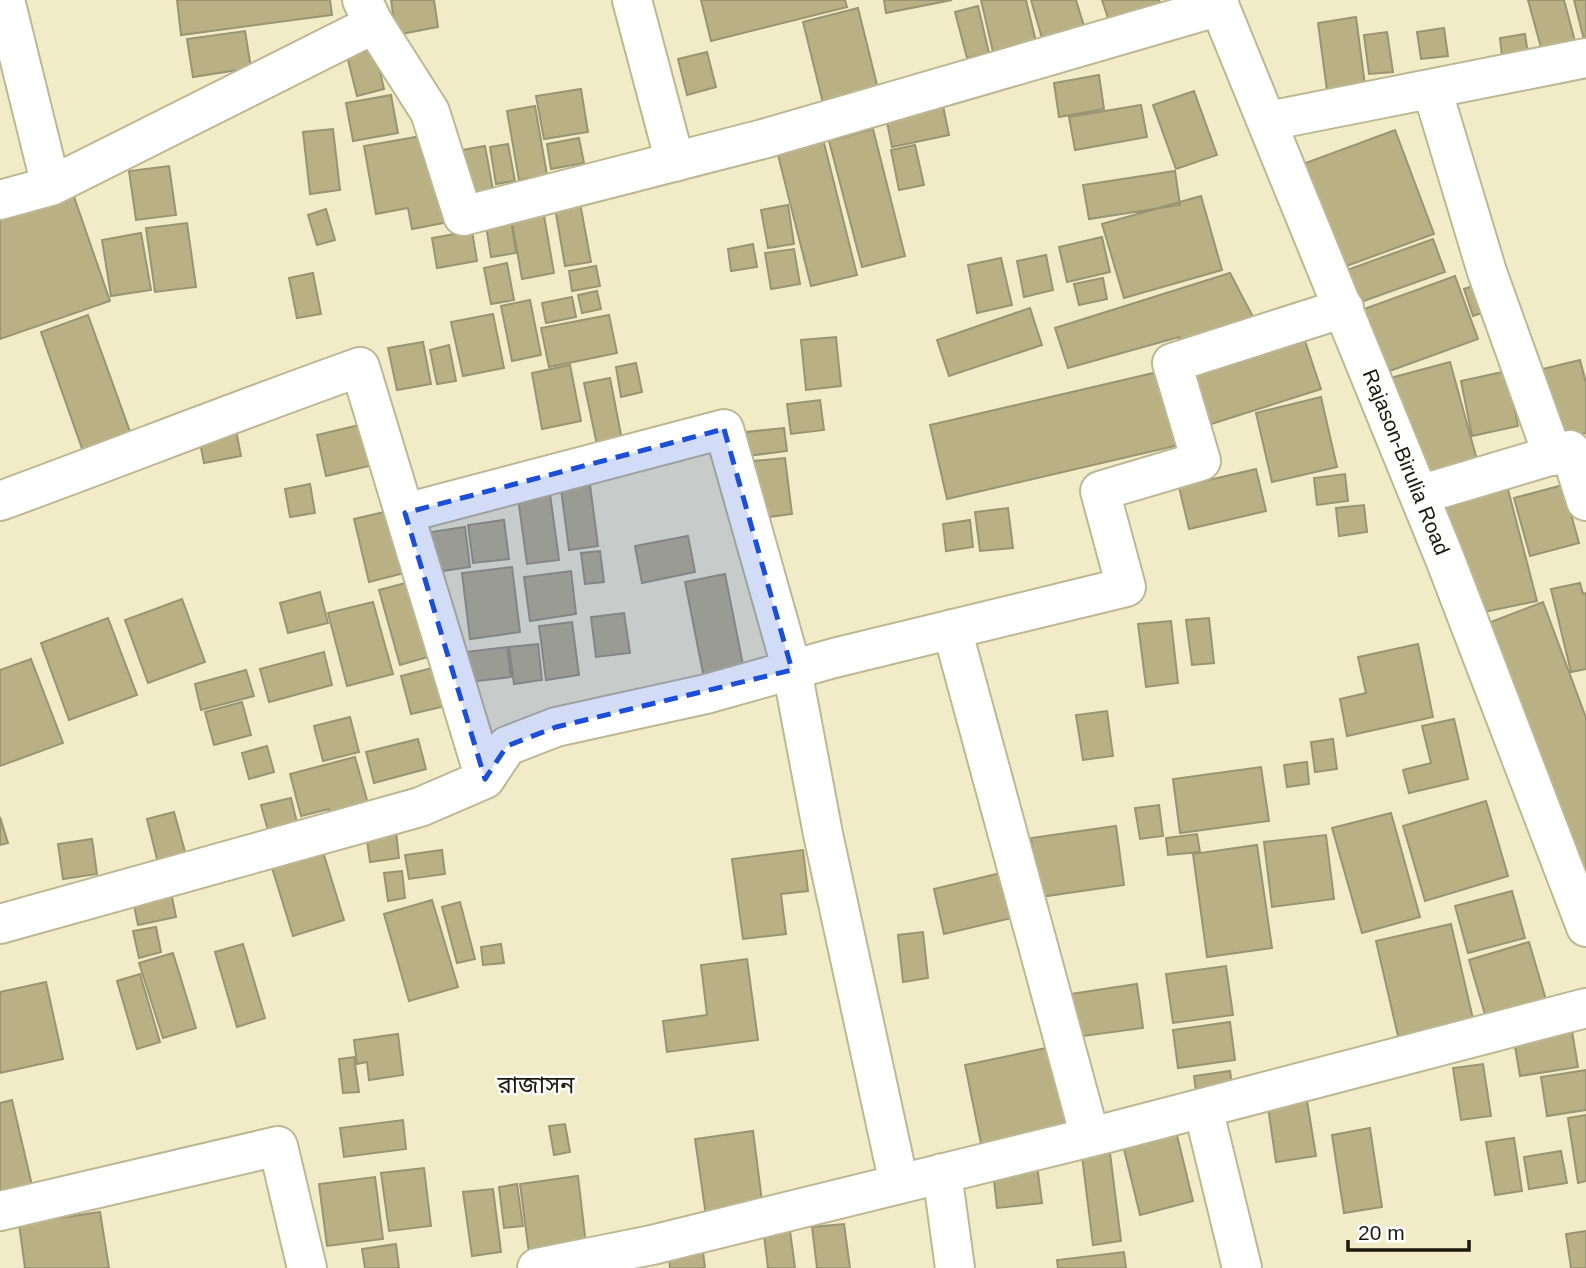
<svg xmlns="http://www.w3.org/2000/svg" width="1586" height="1268" font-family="Helvetica,'Noto Sans Bengali',sans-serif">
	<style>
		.building { fill: #b9b084; stroke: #9b9473; stroke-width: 2 }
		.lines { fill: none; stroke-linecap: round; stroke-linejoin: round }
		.minor-casing { stroke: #beb794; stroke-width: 42 }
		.minor { stroke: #fff; stroke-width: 38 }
		.marked { fill: #1d4ed8; fill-opacity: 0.2; stroke: #1d4ed8; stroke-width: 5; stroke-dasharray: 14 9; stroke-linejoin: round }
		.labels { text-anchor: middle; stroke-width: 5; stroke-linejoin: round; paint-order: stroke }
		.street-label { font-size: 21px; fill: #1d1a0d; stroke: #fff }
		.quarter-label { font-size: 24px; fill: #1d1a0d; stroke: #fff }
	</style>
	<rect width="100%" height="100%" fill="#f2ebc7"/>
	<path class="building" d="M 177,0 L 330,0 L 332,15 L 181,35 Z
		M 391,0 L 434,0 L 438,27 L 396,35 Z
		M 701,0 L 845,0 L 847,7 L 711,41 Z
		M 884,0 L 952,0 L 886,13 Z
		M 981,0 L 1026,0 L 1037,46 L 994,56 Z
		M 1031,0 L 1076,0 L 1084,26 L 1042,38 Z
		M 1102,0 L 1159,0 L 1162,7 L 1110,24 Z
		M 1528,0 L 1564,0 L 1576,45 L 1543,55 Z
		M 1574,0 L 1586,0 L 1586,43 L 1585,44 Z
		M 978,6 L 989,53 L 967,58 L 955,12 Z
		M 858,8 L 878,89 L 823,103 L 803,22 Z
		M 1356,17 L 1366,93 L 1328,98 L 1318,23 Z
		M 1444,28 L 1448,56 L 1421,59 L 1417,32 Z
		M 245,31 L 251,68 L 193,77 L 187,39 Z
		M 1387,32 L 1393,72 L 1369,74 L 1364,35 Z
		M 1525,34 L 1529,61 L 1503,65 L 1500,38 Z
		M 375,49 L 384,89 L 357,96 L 347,56 Z
		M 707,52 L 716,87 L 687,95 L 678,59 Z
		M 1099,75 L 1104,109 L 1059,117 L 1054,83 Z
		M 581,89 L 588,132 L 544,139 L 536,96 Z
		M 1194,91 L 1217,155 L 1176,169 L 1153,105 Z
		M 391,95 L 398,133 L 353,141 L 346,103 Z
		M 942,101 L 949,135 L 892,147 L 885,112 Z
		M 1141,105 L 1147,137 L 1075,150 L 1069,117 Z
		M 535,106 L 547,175 L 519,180 L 507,111 Z
		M 333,129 L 340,190 L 310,194 L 303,132 Z
		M 873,129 L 905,256 L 862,267 L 829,141 Z
		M 1395,130 L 1434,234 L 1330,272 L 1292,168 Z
		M 433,134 L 449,222 L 412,229 L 408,208 L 376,214 L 364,146 Z
		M 579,138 L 584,163 L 551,169 L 547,144 Z
		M 823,139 L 857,275 L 811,286 L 777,151 Z
		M 508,144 L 515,181 L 496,184 L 490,147 Z
		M 915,145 L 924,185 L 899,190 L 891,150 Z
		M 485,146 L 493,190 L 464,195 L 456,151 Z
		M 169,166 L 176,215 L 136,220 L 129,171 Z
		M 1175,171 L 1180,205 L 1089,219 L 1083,185 Z
		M 71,188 L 110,301 L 0,339 L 0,212 Z
		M 1201,196 L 1222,270 L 1124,298 L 1102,224 Z
		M 580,203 L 591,262 L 565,266 L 555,208 Z
		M 788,205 L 794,244 L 768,248 L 761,210 Z
		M 326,209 L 335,240 L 317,245 L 308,215 Z
		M 543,210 L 554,273 L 522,279 L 511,216 Z
		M 511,220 L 516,253 L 491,257 L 486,225 Z
		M 187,223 L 196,287 L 155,292 L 146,228 Z
		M 472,231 L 477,261 L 437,268 L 432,238 Z
		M 141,233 L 151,290 L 111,296 L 102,240 Z
		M 1102,237 L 1110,272 L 1067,282 L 1059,247 Z
		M 1433,239 L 1445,272 L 1347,307 L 1336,274 Z
		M 753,244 L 757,267 L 731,271 L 728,249 Z
		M 794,249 L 800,284 L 771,289 L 765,253 Z
		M 1046,255 L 1053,290 L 1024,297 L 1017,261 Z
		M 1001,258 L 1012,305 L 977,313 L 968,265 Z
		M 507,263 L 514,300 L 491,304 L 484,268 Z
		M 596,266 L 600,286 L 572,291 L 569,271 Z
		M 313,273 L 321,314 L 297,318 L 289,278 Z
		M 1230,273 L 1260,330 L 1183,351 L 1179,337 L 1068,368 L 1055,328 Z
		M 1455,276 L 1478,339 L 1376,376 L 1353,313 Z
		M 1103,278 L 1107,299 L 1079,305 L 1074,284 Z
		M 1488,281 L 1497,308 L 1473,316 L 1464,289 Z
		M 597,291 L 601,309 L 582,313 L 578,295 Z
		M 572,297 L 576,317 L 546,323 L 542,303 Z
		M 530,300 L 541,355 L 512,361 L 501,306 Z
		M 1030,308 L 1042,345 L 949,376 L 937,340 Z
		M 493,314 L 504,368 L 463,376 L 451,322 Z
		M 88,315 L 133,440 L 85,457 L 41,332 Z
		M 609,315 L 617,353 L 549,367 L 541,328 Z
		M 1302,332 L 1321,389 L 1202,427 L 1183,371 Z
		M 836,337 L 841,386 L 806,390 L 801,340 Z
		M 423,342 L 431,384 L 397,390 L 388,348 Z
		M 449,345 L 456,381 L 437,384 L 430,350 Z
		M 1580,360 L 1586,383 L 1586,433 L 1557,441 L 1539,370 Z
		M 1450,362 L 1479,467 L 1424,483 L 1383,380 Z
		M 636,363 L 642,392 L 621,397 L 616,367 Z
		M 570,365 L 581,421 L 542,429 L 532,373 Z
		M 1162,371 L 1179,445 L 947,499 L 930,425 Z
		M 1507,371 L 1518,426 L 1472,436 L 1461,381 Z
		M 610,378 L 622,440 L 597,445 L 584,383 Z
		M 1321,397 L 1337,467 L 1272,482 L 1256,413 Z
		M 820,400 L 824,430 L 791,434 L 787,404 Z
		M 372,422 L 382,463 L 326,476 L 317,435 Z
		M 235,425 L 241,456 L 204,463 L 198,432 Z
		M 784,428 L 787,451 L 739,457 L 737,433 Z
		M 785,458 L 792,514 L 761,518 L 754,461 Z
		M 1256,469 L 1266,511 L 1189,529 L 1179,487 Z
		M 1345,474 L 1348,501 L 1317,505 L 1314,478 Z
		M 1505,478 L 1537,601 L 1474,614 L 1426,498 Z
		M 310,484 L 315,513 L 290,517 L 285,489 Z
		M 590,485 L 598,546 L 569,550 L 561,489 Z
		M 1563,485 L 1579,543 L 1530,556 L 1514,498 Z
		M 550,494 L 559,560 L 527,564 L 518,498 Z
		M 1364,505 L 1367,532 L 1339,536 L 1336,508 Z
		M 1008,508 L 1013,548 L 980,551 L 975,512 Z
		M 397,509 L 412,571 L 369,582 L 354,519 Z
		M 504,520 L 509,559 L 473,563 L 468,525 Z
		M 970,520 L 973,547 L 946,551 L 943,524 Z
		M 465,527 L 470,567 L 436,572 L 431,532 Z
		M 688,536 L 695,572 L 642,583 L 635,546 Z
		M 600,551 L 604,582 L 585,584 L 581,553 Z
		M 512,567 L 520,632 L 470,639 L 462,573 Z
		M 571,571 L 576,614 L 530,621 L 524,577 Z
		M 725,574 L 746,680 L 706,688 L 685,582 Z
		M 417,580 L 438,654 L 400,665 L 379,590 Z
		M 1580,583 L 1583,594 L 1586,593 L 1586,669 L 1571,672 L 1551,589 Z
		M 320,592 L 328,623 L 288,633 L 280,603 Z
		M 182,599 L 205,662 L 148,683 L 125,620 Z
		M 373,602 L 393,674 L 347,686 L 328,613 Z
		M 1543,602 L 1586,718 L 1586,903 L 1475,628 Z
		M 624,613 L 630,653 L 596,657 L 591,617 Z
		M 108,618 L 137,695 L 69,720 L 41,643 Z
		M 1209,618 L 1214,663 L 1192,665 L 1186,620 Z
		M 1171,621 L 1178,683 L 1146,687 L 1138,624 Z
		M 572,622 L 579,675 L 546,680 L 539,626 Z
		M 538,644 L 542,680 L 514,684 L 509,647 Z
		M 1418,644 L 1433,717 L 1347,736 L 1340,699 L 1366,693 L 1358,657 Z
		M 507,647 L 511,677 L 469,682 L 465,652 Z
		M 324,652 L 332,685 L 269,702 L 260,669 Z
		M 31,659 L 63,743 L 0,766 L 0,670 Z
		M 440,666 L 450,705 L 411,714 L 401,676 Z
		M 246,670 L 254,696 L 201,710 L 195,684 Z
		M 242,702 L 251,735 L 214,745 L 205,712 Z
		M 1107,711 L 1113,756 L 1083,760 L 1076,715 Z
		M 350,717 L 359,752 L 323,761 L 314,726 Z
		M 1454,719 L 1468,779 L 1409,793 L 1403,770 L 1431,763 L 1422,726 Z
		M 418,739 L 426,769 L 374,783 L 366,752 Z
		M 1333,739 L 1337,769 L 1315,772 L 1311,742 Z
		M 267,746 L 274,772 L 249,779 L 242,753 Z
		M 355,757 L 372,818 L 334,828 L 329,809 L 301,816 L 290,774 Z
		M 1307,762 L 1309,784 L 1287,787 L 1284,765 Z
		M 1261,767 L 1269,821 L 1180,833 L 1173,779 Z
		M 291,798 L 299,831 L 270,838 L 261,805 Z
		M 1486,801 L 1508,876 L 1425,901 L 1403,826 Z
		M 1159,805 L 1163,836 L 1140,839 L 1135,808 Z
		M 174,812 L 187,859 L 159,867 L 147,819 Z
		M 1391,813 L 1420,917 L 1362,933 L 1332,828 Z
		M 0,817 L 8,843 L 0,845 Z
		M 395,822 L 399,858 L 370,862 L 365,826 Z
		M 1116,826 L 1124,885 L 1040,897 L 1031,838 Z
		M 1197,834 L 1200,852 L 1168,855 L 1166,838 Z
		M 1326,835 L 1334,899 L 1272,907 L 1264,842 Z
		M 92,839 L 97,874 L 63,879 L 58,844 Z
		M 320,842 L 344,920 L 293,936 L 269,858 Z
		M 1257,845 L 1272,948 L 1207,957 L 1193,854 Z
		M 442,850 L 445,874 L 409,879 L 405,855 Z
		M 803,850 L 808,891 L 781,894 L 786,934 L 743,939 L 732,859 Z
		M 402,871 L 405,898 L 388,901 L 384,873 Z
		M 1009,871 L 1020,916 L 944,934 L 934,889 Z
		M 170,887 L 176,917 L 138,925 L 132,895 Z
		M 1512,891 L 1525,938 L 1468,953 L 1455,906 Z
		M 432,900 L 458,987 L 409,1001 L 384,914 Z
		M 460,902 L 475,959 L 457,963 L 442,907 Z
		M 1451,924 L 1476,1032 L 1401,1049 L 1376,941 Z
		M 156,927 L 161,952 L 139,958 L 133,931 Z
		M 923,932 L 928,978 L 903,982 L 898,935 Z
		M 1529,942 L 1549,1010 L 1489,1028 L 1469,960 Z
		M 243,944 L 265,1018 L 237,1027 L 215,952 Z
		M 501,944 L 504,963 L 483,965 L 481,947 Z
		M 173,953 L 196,1028 L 163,1038 L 139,963 Z
		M 747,959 L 758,1040 L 667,1052 L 663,1021 L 707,1015 L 701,965 Z
		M 1226,966 L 1233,1015 L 1173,1023 L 1166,974 Z
		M 140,974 L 160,1042 L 137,1049 L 117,981 Z
		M 46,982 L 63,1059 L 0,1073 L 0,992 Z
		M 1137,984 L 1143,1028 L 1076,1037 L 1070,994 Z
		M 1230,1022 L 1235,1060 L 1178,1068 L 1173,1030 Z
		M 1572,1031 L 1578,1067 L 1520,1076 L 1514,1040 Z
		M 398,1034 L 403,1075 L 369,1080 L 367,1062 L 357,1064 L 354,1040 Z
		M 1051,1047 L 1068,1130 L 982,1148 L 965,1065 Z
		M 354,1057 L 359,1092 L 343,1093 L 339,1059 Z
		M 1483,1064 L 1491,1116 L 1461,1120 L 1453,1068 Z
		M 1586,1070 L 1586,1110 L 1547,1116 L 1541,1077 Z
		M 1230,1071 L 1233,1094 L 1197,1099 L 1194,1076 Z
		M 12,1100 L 34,1194 L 0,1202 L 0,1103 Z
		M 1307,1101 L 1316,1156 L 1276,1162 L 1268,1107 Z
		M 1586,1115 L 1586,1181 L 1578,1183 L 1568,1118 Z
		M 403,1120 L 406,1149 L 344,1157 L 340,1128 Z
		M 1174,1123 L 1193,1201 L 1140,1215 L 1121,1137 Z
		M 565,1124 L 570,1152 L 554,1155 L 549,1126 Z
		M 1370,1128 L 1382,1207 L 1344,1213 L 1332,1135 Z
		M 753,1131 L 763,1209 L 706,1216 L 695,1139 Z
		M 1514,1138 L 1522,1191 L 1495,1195 L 1486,1142 Z
		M 1109,1145 L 1121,1241 L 1093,1245 L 1081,1148 Z
		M 1561,1151 L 1567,1183 L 1529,1189 L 1524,1157 Z
		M 1037,1165 L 1042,1203 L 997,1208 L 993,1172 Z
		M 424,1168 L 431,1226 L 389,1231 L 381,1173 Z
		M 578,1176 L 587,1254 L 530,1261 L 520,1184 Z
		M 375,1177 L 383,1239 L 327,1246 L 319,1184 Z
		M 517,1184 L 523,1226 L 504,1228 L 499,1187 Z
		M 493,1189 L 501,1252 L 472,1256 L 463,1192 Z
		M 100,1212 L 109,1268 L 25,1268 L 19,1224 Z
		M 844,1224 L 850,1268 L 817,1268 L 812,1227 Z
		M 790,1231 L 795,1268 L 768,1268 L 764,1235 Z
		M 1586,1231 L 1586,1268 L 1571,1268 L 1566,1234 Z
		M 396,1244 L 399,1268 L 365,1268 L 362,1249 Z
		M 702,1244 L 705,1268 L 670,1268 L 668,1248 Z
		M 1124,1252 L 1126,1268 L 1058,1268 L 1057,1260 Z"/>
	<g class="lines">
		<g class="minor-casing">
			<path id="minor" d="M 362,0 L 374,24 L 430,112 L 463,216 L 763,139 L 1220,6
				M 632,0 L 675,162
				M 1217,0 L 1445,559 L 1586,927
				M 1432,89 L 1487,272 L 1553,456
				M 1268,121 L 1586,58
				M 51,186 L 374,24
				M 0,200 L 51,186 L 5,0
				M 1419,495 L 1570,450 L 1586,501
				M 0,501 C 120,457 239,410 360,367 L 485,779 L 420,807 L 0,924
				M 405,513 L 724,429 L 792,670 L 823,834 L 899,1184
				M 952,629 L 1090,1137
				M 485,779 L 507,746 L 556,727 L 706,694 L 834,658 L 1126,587 L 1100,491 L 1201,461 L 1172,363 L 1344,308
				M 1203,1108 L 1242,1268
				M 942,1173 L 955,1268
				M 0,1211 L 278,1146 L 307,1268
				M 537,1268 L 652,1245 L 1107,1133 L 1586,1008"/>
		</g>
		<use href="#minor" class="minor"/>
	</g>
	<path class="marked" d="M 724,429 L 792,670 L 556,727 L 507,746 L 485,779 L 405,513 Z"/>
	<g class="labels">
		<g class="street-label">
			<text transform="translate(1406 462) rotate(68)" y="7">Rajason-Birulia Road</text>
		</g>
		<g class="quarter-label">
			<text x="536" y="1093">রাজাসন</text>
		</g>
	</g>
	<path d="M1348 1240v10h121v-10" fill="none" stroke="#1d1a0d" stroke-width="3.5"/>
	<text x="1358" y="1240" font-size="21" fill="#1d1a0d" stroke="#ffffff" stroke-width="5" paint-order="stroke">20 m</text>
</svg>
